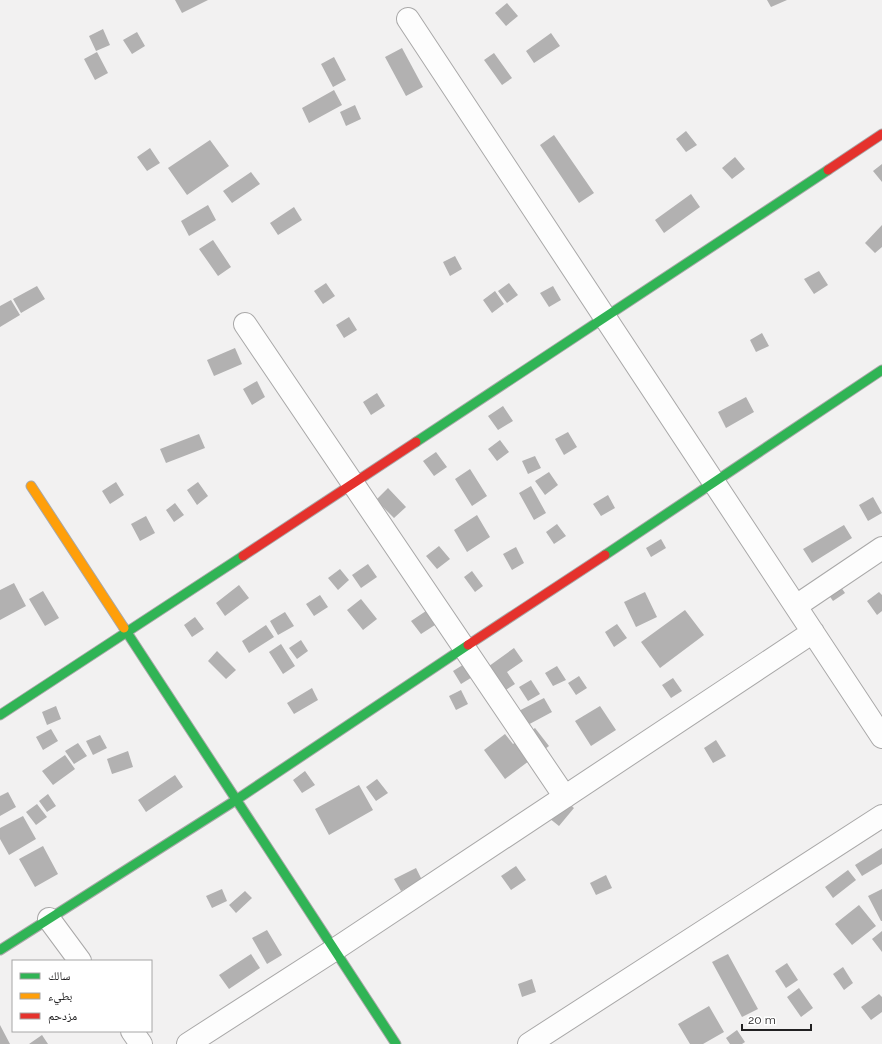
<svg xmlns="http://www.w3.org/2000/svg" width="882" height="1044" font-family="Raleway,'Noto Naskh Arabic',sans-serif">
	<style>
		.building { fill: #b2b1b1 }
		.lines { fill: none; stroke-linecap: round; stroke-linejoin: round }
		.street-casing { stroke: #a9a8a8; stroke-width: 24 }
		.fast-casing { stroke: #a9a8a8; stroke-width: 11 }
		.slow-casing { stroke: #a9a8a8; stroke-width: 11 }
		.jam-casing { stroke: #a9a8a8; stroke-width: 11 }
		.street { stroke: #fdfdfd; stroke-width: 22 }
		.fast { stroke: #30b455; stroke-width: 9 }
		.slow { stroke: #ff9f0a; stroke-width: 9 }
		.jam { stroke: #e5322d; stroke-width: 9 }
	</style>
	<rect width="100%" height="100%" fill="#f2f1f1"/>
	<path class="building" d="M 175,0 L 208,0 L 182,13 Z
		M 767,0 L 787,0 L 771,7 Z
		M 507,3 L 518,16 L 506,26 L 495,13 Z
		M 103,29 L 110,45 L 96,51 L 89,36 Z
		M 137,32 L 145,46 L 132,54 L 123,40 Z
		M 551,33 L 560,46 L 534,63 L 526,51 Z
		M 402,48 L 423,87 L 406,96 L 385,57 Z
		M 97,52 L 108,73 L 95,80 L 84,59 Z
		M 494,53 L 512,78 L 502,85 L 484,60 Z
		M 334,57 L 346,80 L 333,87 L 321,64 Z
		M 334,90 L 342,105 L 309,123 L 302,108 Z
		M 355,105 L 361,119 L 346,126 L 340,112 Z
		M 686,131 L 697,145 L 686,152 L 676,139 Z
		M 554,135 L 594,193 L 579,203 L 540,145 Z
		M 210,140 L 229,166 L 187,195 L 168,168 Z
		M 150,148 L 160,163 L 147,171 L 137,157 Z
		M 735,157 L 745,169 L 732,179 L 722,168 Z
		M 882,164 L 882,182 L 873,171 Z
		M 251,172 L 260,184 L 232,203 L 223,191 Z
		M 691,194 L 700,207 L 664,233 L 655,220 Z
		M 208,205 L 216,220 L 189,236 L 181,221 Z
		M 294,207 L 302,220 L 278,235 L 270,223 Z
		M 882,225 L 882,247 L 875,253 L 865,243 Z
		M 213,240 L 231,267 L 218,276 L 199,249 Z
		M 455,256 L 462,269 L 450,276 L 443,262 Z
		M 819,271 L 828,285 L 814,294 L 804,279 Z
		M 326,283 L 335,296 L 323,304 L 314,291 Z
		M 509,283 L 518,295 L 507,303 L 498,291 Z
		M 37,286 L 45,299 L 21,313 L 13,299 Z
		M 553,286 L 561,300 L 549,307 L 540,293 Z
		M 495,291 L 504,304 L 492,313 L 483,300 Z
		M 11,300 L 20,315 L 0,327 L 0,306 Z
		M 349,317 L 357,330 L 344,338 L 336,325 Z
		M 762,333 L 769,346 L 756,352 L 750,340 Z
		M 235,348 L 242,364 L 214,376 L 207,360 Z
		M 257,381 L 265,397 L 252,405 L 243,389 Z
		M 377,393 L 385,406 L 371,415 L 363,402 Z
		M 746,397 L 754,412 L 726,428 L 718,412 Z
		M 503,406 L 513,421 L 498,430 L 488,416 Z
		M 568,432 L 577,447 L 564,455 L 555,439 Z
		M 199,434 L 205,448 L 166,463 L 160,449 Z
		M 500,440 L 509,452 L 497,461 L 488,449 Z
		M 436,452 L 447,467 L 434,476 L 423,461 Z
		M 535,456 L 541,468 L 528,474 L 522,461 Z
		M 470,469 L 487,496 L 472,506 L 455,479 Z
		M 549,472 L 558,485 L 545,495 L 535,481 Z
		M 116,482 L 124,495 L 110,504 L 102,491 Z
		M 198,482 L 208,496 L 197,505 L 187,490 Z
		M 531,486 L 546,513 L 534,520 L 519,493 Z
		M 388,488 L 406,507 L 394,518 L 376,500 Z
		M 608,495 L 615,508 L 601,516 L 593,504 Z
		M 873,497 L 882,513 L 868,521 L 859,505 Z
		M 175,503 L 184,515 L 174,522 L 166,510 Z
		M 477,515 L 490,537 L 467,552 L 454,530 Z
		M 146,516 L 155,533 L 140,541 L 131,524 Z
		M 557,524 L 566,536 L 554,544 L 546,532 Z
		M 844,525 L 852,538 L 812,563 L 803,549 Z
		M 661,539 L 666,548 L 651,557 L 646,548 Z
		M 439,546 L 450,559 L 437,569 L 426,556 Z
		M 516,547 L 524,563 L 512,570 L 503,554 Z
		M 368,564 L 377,577 L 361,588 L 352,575 Z
		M 340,569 L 349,580 L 338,590 L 328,578 Z
		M 472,571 L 483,586 L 475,592 L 464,577 Z
		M 14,583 L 26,606 L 0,620 L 0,590 Z
		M 838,583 L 845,593 L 833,601 L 826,591 Z
		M 239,585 L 249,598 L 225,616 L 216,603 Z
		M 43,591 L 59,618 L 45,626 L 29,599 Z
		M 645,592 L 657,617 L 636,627 L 624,602 Z
		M 879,592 L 882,595 L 882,611 L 877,615 L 867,601 Z
		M 320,595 L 328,607 L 314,616 L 306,604 Z
		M 361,599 L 377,619 L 363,630 L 347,610 Z
		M 685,610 L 704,635 L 660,668 L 641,642 Z
		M 426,611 L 435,625 L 421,634 L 411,621 Z
		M 285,612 L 294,626 L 278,635 L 270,621 Z
		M 195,617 L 204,629 L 192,637 L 184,625 Z
		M 617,624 L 627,638 L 614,647 L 605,632 Z
		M 266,625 L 274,637 L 249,653 L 242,641 Z
		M 301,640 L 308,651 L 297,659 L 289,648 Z
		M 281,644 L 295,666 L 283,674 L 269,652 Z
		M 514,648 L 523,661 L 507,672 L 515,684 L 495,697 L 478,674 Z
		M 217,651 L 236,670 L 226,679 L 208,661 Z
		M 466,663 L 474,676 L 461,684 L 453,671 Z
		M 557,666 L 566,680 L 553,686 L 545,673 Z
		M 579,676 L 587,688 L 576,695 L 568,683 Z
		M 673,678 L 682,691 L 671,698 L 662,685 Z
		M 531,680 L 540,694 L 528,701 L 519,687 Z
		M 312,688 L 318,700 L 294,714 L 287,703 Z
		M 461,690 L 468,704 L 456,710 L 449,696 Z
		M 544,698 L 552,712 L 509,735 L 501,720 Z
		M 56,706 L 61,719 L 47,725 L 42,712 Z
		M 600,706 L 616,730 L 591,746 L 575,721 Z
		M 535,728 L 549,746 L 505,779 L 484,750 L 505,734 L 513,744 Z
		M 51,729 L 58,741 L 43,750 L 36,737 Z
		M 100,735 L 107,748 L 93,755 L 86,741 Z
		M 716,740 L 726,756 L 713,763 L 704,748 Z
		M 78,743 L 87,756 L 74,764 L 65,751 Z
		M 128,751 L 133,767 L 112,774 L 107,759 Z
		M 65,755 L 75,769 L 53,785 L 42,771 Z
		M 305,771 L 315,785 L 302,793 L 293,780 Z
		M 175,775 L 183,787 L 146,812 L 138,800 Z
		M 377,779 L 388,793 L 376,801 L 366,787 Z
		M 359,785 L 373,810 L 329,835 L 315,809 Z
		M 8,792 L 16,807 L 0,816 L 0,796 Z
		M 48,794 L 56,806 L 47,812 L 39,801 Z
		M 559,796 L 574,808 L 559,826 L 544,814 Z
		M 37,804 L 47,817 L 36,825 L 26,812 Z
		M 23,816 L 36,839 L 9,855 L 0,839 L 0,828 Z
		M 43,846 L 58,874 L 35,887 L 19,859 Z
		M 882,848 L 882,864 L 862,876 L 855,865 Z
		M 516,866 L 526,880 L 511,890 L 501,876 Z
		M 416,868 L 422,880 L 401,891 L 394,879 Z
		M 848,870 L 856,880 L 833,898 L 825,887 Z
		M 606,875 L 612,888 L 596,895 L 590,883 Z
		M 222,889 L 227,901 L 212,908 L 206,896 Z
		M 882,889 L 882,921 L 881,921 L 868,896 Z
		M 245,891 L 252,898 L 236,913 L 229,905 Z
		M 859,905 L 876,926 L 852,945 L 835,924 Z
		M 267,930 L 282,955 L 267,964 L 252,938 Z
		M 882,931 L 882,952 L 872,939 Z
		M 251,954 L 260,968 L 229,989 L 219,975 Z
		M 728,954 L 758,1009 L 742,1017 L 712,962 Z
		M 787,963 L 798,980 L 786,988 L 775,971 Z
		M 843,967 L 853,983 L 844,990 L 833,974 Z
		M 532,979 L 536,992 L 522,997 L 518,984 Z
		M 799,988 L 813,1008 L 801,1017 L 787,997 Z
		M 879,994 L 882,997 L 882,1012 L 871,1020 L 861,1007 Z
		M 709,1006 L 724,1032 L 703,1044 L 690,1044 L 678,1024 Z
		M 0,1025 L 10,1044 L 0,1044 Z
		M 737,1030 L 745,1042 L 742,1044 L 730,1044 L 726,1038 Z
		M 42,1035 L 48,1044 L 29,1044 Z"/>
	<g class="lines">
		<g class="street-casing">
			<path id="street" d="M 408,19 L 882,737
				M 245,324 L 565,797
				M 796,606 L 882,548
				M 49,919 L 80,961
				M 132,1031 L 141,1044
				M 188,1044 L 334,950 L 813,632
				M 529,1044 L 882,816"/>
		</g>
		<g class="fast-casing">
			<path id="fast" d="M 416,442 L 828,170
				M 605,555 L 882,370
				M 124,628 L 396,1044
				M 0,715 L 243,556
				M 0,950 L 236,800 L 468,645"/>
		</g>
		<g class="slow-casing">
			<path id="slow" d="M 31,486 L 124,628"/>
		</g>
		<g class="jam-casing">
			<path id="jam" d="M 828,170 L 882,134
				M 243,556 L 416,442
				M 468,645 L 605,555"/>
		</g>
		<use href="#street" class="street"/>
		<use href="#fast" class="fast"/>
		<use href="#slow" class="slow"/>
		<use href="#jam" class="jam"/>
	</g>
	<rect x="12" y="960" width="140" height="72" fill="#ffffff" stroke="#a6a6a6"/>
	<rect x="20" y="973" width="20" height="6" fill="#30b455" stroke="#a6a6a6"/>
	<text x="48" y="980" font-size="12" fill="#212021">سالك</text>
	<rect x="20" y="993" width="20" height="6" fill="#ff9f0a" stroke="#a6a6a6"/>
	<text x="48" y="1000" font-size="12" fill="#212021">بطيء</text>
	<rect x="20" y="1013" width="20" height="6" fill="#e5322d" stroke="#a6a6a6"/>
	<text x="48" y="1020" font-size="12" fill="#212021">مزدحم</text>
	<path d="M742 1024v6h69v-6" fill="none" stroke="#212021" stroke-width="2"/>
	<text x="748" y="1024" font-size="12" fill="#212021" stroke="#ffffff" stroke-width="3" paint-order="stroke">20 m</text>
</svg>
